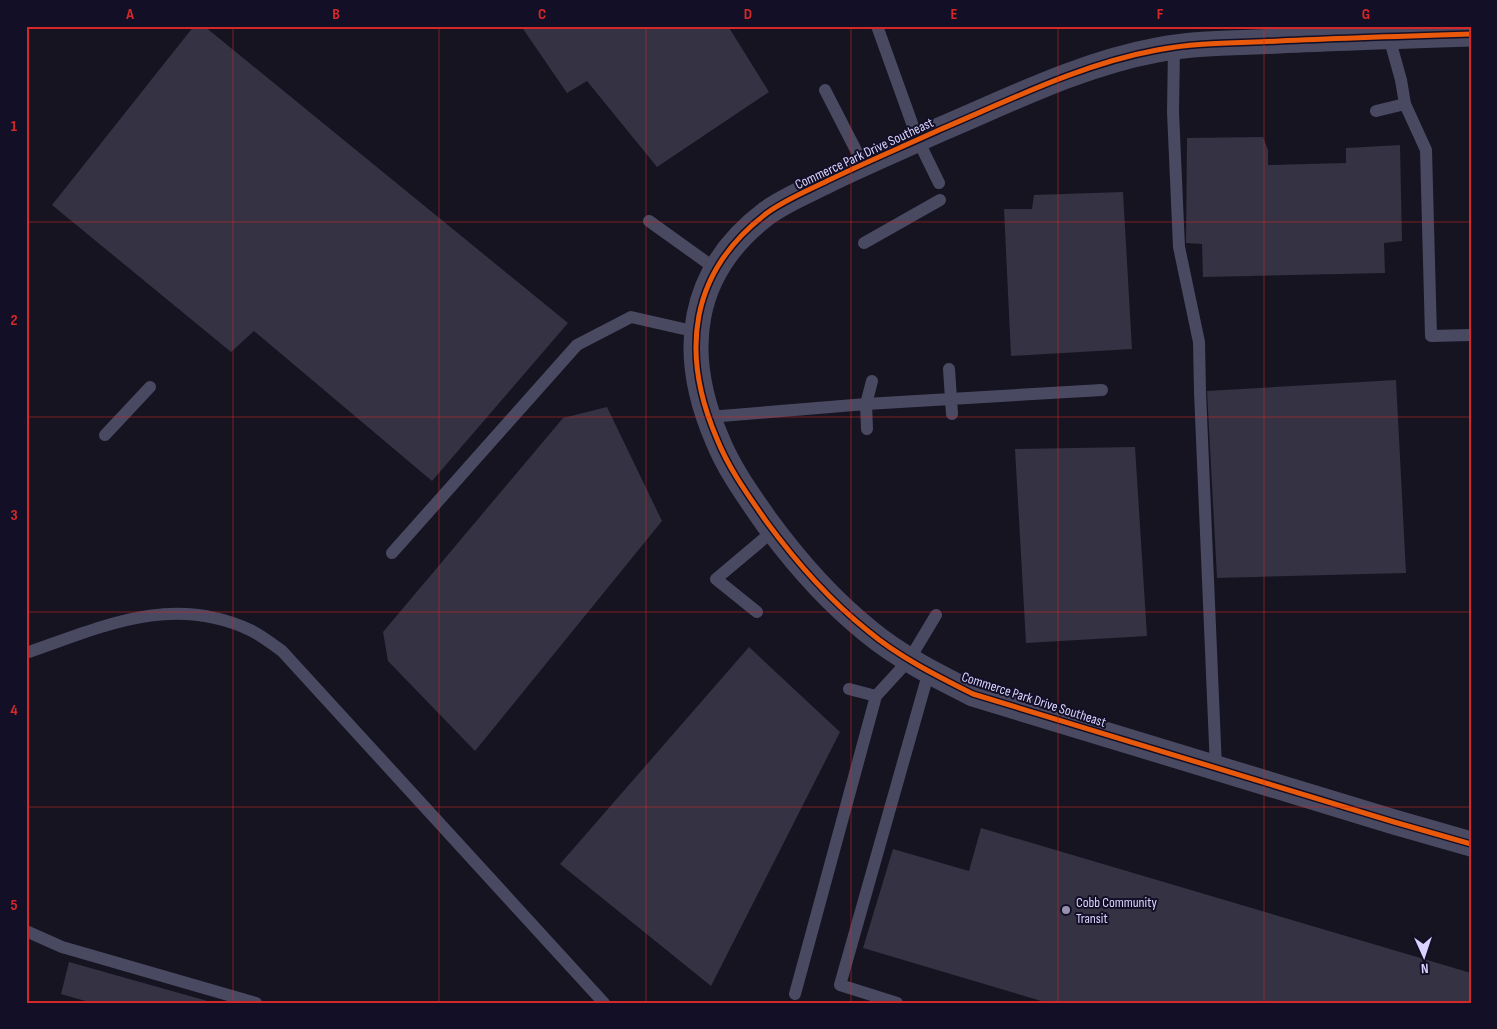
<svg xmlns="http://www.w3.org/2000/svg" width="1497" height="1029" font-family="'Sofia Sans Condensed',sans-serif">
	<style>
		.building { fill: #343243 }
		.lines { fill: none; stroke-linecap: round; stroke-linejoin: round }
		.service { stroke: #4a4962; stroke-width: 12 }
		.minor { stroke: #4a4962; stroke-width: 25 }
		.cycleway-casing { stroke: #130f26; stroke-width: 8 }
		.cycleway { stroke: #e8590c; stroke-width: 5 }
		.grid { fill: none; stroke: #d62828; stroke-width: 1; stroke-opacity: 0.55 }
		.poi-dot { fill: #9591b1; stroke: #130f26; stroke-width: 2 }
		.labels { text-anchor: middle; stroke-width: 4; stroke-linejoin: round; paint-order: stroke }
		.street-label { font-size: 14px; fill: #d9d4ff; stroke: #130f26 }
		.poi-label { font-size: 14px; fill: #d9d4ff; stroke: #130f26; text-anchor: start }
		.neatline { fill: none; stroke: #d62828; stroke-width: 2 }
		.grid-label { font-size: 16px; text-anchor: middle; font-weight: bold; fill: #d62828 }
	</style>
	<rect width="100%" height="100%" fill="#161421"/>
	<path class="building" d="M 194,26 L 204,26 L 568,323 L 432,481 L 254,331 L 231,352 L 52,205 Z
		M 521,26 L 728,26 L 769,92 L 657,167 L 587,81 L 567,93 Z
		M 1263,137 L 1268,150 L 1268,165 L 1346,163 L 1346,148 L 1400,145 L 1402,241 L 1384,243 L 1385,273 L 1203,277 L 1202,244 L 1186,243 L 1187,138 Z
		M 1123,192 L 1132,349 L 1011,356 L 1004,209 L 1032,209 L 1034,195 Z
		M 1396,380 L 1406,573 L 1217,578 L 1207,391 Z
		M 607,407 L 662,521 L 475,751 L 388,661 L 383,632 L 563,418 Z
		M 1135,447 L 1147,636 L 1026,643 L 1015,449 Z
		M 749,647 L 840,732 L 711,986 L 560,864 Z
		M 981,828 L 1471,973 L 1471,1003 L 1048,1003 L 863,948 L 893,849 L 969,871 Z
		M 69,962 L 211,1002 L 211,1003 L 92,1003 L 61,994 Z"/>
	<g class="lines">
		<path class="service" d="M 877,26 L 918,140 L 939,183
			M 1174,48 L 1173,112 L 1179,247 L 1199,342 L 1200,392 L 1216,768
			M 825,90 L 863,164
			M 1405,104 L 1426,150 L 1431,336 L 1471,335
			M 1376,111 L 1405,104 L 1401,80 L 1389,37
			M 649,221 L 716,269
			M 864,243 L 940,200
			M 949,369 L 952,414
			M 709,417 L 866,404 L 872,381
			M 867,429 L 866,404 L 1102,390
			M 105,435 L 150,387
			M 392,553 L 577,345 L 631,317 L 697,332
			M 757,612 L 716,579 L 773,531
			M 26,653 C 102,627 171,593 250,630 C 261,635 272,644 282,651 L 604,1003
			M 849,689 L 876,696
			M 26,931 L 62,947 L 256,1003
			M 795,994 L 876,696 L 909,660 L 936,615
			M 897,1003 L 840,985 L 929,671"/>
		<path class="minor" d="M 1471,34 C 1407,36 1343,38 1279,41 C 1239,43 1197,42 1157,50 C 1081,64 1010,100 939,130 C 902,147 864,163 827,181 C 807,191 785,200 767,213 C 689,272 680,353 717,439 C 729,469 748,495 766,521 C 796,562 828,599 868,631 C 899,657 937,676 973,694 L 1394,822 L 1471,844"/>
		<g class="cycleway-casing">
			<path id="cycleway" d="M 1471,34 C 1407,36 1343,38 1279,41 C 1239,43 1197,42 1157,50 C 1081,64 1010,100 939,130 C 902,147 864,163 827,181 C 807,191 785,200 767,213 C 689,272 680,353 717,439 C 729,469 748,495 766,521 C 796,562 828,599 868,631 C 899,657 937,676 973,694 L 1394,822 L 1471,844"/>
		</g>
		<use href="#cycleway" class="cycleway"/>
	</g>
	<path class="grid" d="M 233,26 L 233,1003M 439,26 L 439,1003M 646,26 L 646,1003M 851,26 L 851,1003M 1058,26 L 1058,1003M 1264,26 L 1264,1003M 26,222 L 1471,222M 26,417 L 1471,417M 26,612 L 1471,612M 26,807 L 1471,807"/>
	<circle class="poi-dot" cx="1066" cy="910" r="5"/>
	<g class="labels">
		<g class="street-label">
			<text transform="translate(864 153) rotate(-25)" y="5">Commerce Park Drive Southeast</text>
			<text transform="translate(1034 699) rotate(18)" y="5">Commerce Park Drive Southeast</text>
		</g>
		<g class="poi-label">
			<text x="1076" y="907">Cobb Community<tspan x="1076" dy="16">Transit</tspan></text>
		</g>
	</g>
	<rect width="1497" height="1029" fill="none" stroke="#130f26" stroke-width="55"/>
	<g transform="translate(1424 956) rotate(177)" stroke="#130f26" stroke-width="4" paint-order="stroke">
	<path d="M0-4L9 19L0 12L-9 19Z" fill="#d9d4ff"/>
	<text y="-8" font-size="14" font-weight="bold" text-anchor="middle" fill="#d9d4ff">N</text>
	</g>
	<rect x="28" y="28" width="1442" height="974" class="neatline"/>
	<g class="grid-label">
		<text x="130" y="19">A</text>
		<text x="336" y="19">B</text>
		<text x="542" y="19">C</text>
		<text x="748" y="19">D</text>
		<text x="954" y="19">E</text>
		<text x="1160" y="19">F</text>
		<text x="1366" y="19">G</text>
		<text x="14" y="131">1</text>
		<text x="14" y="325">2</text>
		<text x="14" y="520">3</text>
		<text x="14" y="715">4</text>
		<text x="14" y="910">5</text>
	</g>
</svg>
